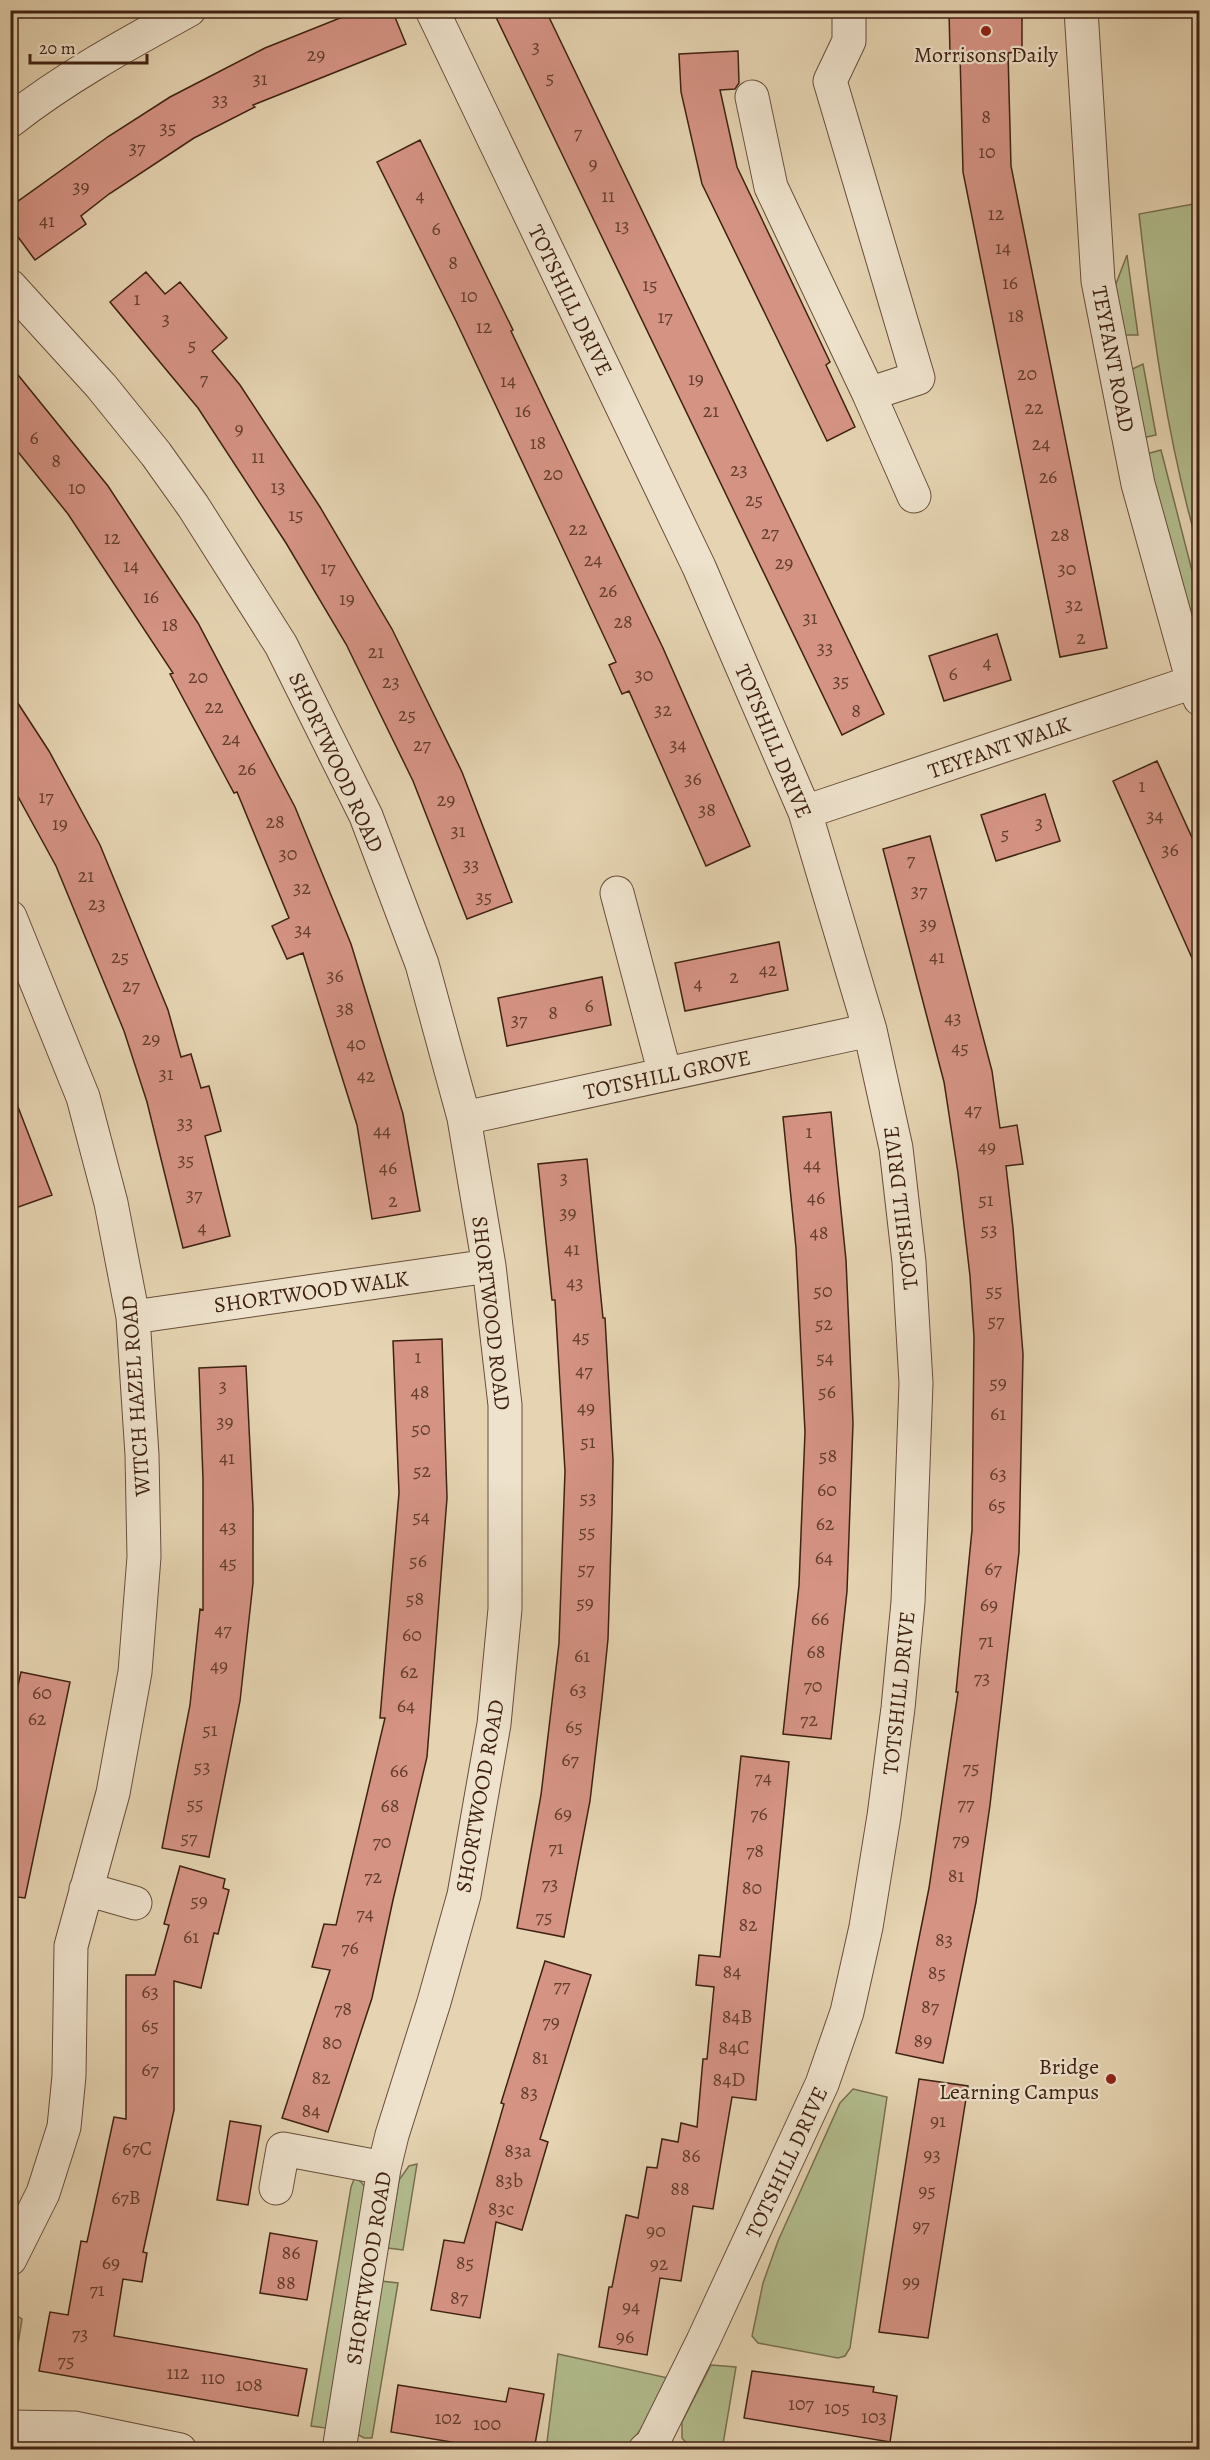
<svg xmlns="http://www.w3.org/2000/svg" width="1210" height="2460" font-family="Alegreya,serif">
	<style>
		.green { fill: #b2bd8e; stroke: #786f50; stroke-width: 1.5 }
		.building { fill: #d59384; stroke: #3f2112; stroke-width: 1.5 }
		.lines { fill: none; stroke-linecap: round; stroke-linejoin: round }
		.minor-casing { stroke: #684e3a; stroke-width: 35 }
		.minor { stroke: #eee2cc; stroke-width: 33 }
		.poi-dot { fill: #8f2418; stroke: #eee2cc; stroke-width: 2 }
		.labels { text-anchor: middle; stroke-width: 4.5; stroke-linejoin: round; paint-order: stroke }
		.number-label { font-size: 20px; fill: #643e2e }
		.poi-label { font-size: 22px; fill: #3f2112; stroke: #eee2cc }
		.street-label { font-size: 22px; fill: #3f2112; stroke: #eee2cc }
	</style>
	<rect width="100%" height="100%" fill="#e5d3b1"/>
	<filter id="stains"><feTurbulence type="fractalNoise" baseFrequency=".00333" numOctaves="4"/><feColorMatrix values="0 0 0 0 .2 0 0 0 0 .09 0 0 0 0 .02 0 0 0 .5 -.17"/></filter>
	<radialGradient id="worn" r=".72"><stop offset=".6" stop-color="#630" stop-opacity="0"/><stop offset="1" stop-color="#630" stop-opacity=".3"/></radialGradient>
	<path class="green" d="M 1199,203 L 1200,203 L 1199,550 C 1167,441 1152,327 1139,214 Z
		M 1127,255 L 1138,335 L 1122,335 L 1114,289 Z
		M 1143,364 L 1156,435 L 1142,438 L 1128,371 Z
		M 1161,450 L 1199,598 L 1199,621 L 1192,623 L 1146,454 Z
		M 853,2089 L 887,2097 L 850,2348 L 845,2356 L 838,2358 L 758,2343 L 752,2336 L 763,2283 L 778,2241 L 840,2103 Z
		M 417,2164 L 403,2250 L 388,2248 L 399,2180 L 409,2166 Z
		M 355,2177 L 362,2183 L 367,2190 L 326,2428 L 311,2426 L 351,2187 Z
		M 381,2281 L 398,2283 L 372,2438 L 364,2438 L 357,2434 Z
		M 11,2312 L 22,2319 L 11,2388 Z
		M 558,2354 L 668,2378 C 657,2405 645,2430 623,2449 L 546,2450 Z
		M 711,2365 L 736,2367 L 723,2444 L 721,2449 L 692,2449 L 682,2438 L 682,2422 Z"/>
	<path class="building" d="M 360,10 L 392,10 L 406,44 L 253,105 L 255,107 L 194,138 L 109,194 L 81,216 L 86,224 L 35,260 L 10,226 L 10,207 L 109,136 L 170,97 L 265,48 Z
		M 949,10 L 1022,10 L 1022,52 L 1008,53 L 1011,166 L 1107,648 L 1060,657 L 963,172 L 960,54 L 950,54 Z
		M 493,11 L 546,11 L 884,714 L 842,735 Z
		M 738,51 L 739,83 L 735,89 L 720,90 L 737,167 L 830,362 L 826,365 L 855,427 L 827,441 L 702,184 L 681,92 L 679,54 Z
		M 420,140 L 513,330 L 511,331 L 581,478 L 663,648 L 750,846 L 706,866 L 629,691 L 622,694 L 609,665 L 616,662 L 551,523 L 456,321 L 377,162 Z
		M 146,272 L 165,294 L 180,282 L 227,338 L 212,351 L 240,385 L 320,507 L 392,629 L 462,772 L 512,902 L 467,919 L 413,781 L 346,644 L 286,543 L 198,408 L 110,302 Z
		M 10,365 L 108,486 L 198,623 L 295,807 L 351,944 L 384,1052 L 403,1114 L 420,1211 L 372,1219 L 357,1125 L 303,953 L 287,959 L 272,926 L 289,918 L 237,792 L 234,793 L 219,765 L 170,674 L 173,673 L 68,514 L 10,442 Z
		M 997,634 L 1011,680 L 944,701 L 929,656 Z
		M 10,691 L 49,751 L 100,845 L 168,1010 L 181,1057 L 191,1054 L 201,1088 L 209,1086 L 221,1131 L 205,1136 L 230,1236 L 183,1248 L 147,1102 L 124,1031 L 56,866 L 10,782 Z
		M 1157,761 L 1200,855 L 1200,976 L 1113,781 Z
		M 1045,794 L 1060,841 L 996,861 L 981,815 Z
		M 930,836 L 992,1071 L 1000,1128 L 1017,1125 L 1023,1164 L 1006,1166 L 1013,1228 L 1023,1354 L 1019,1552 L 990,1805 L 976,1902 L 943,2063 L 896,2053 L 929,1888 L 958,1692 L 956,1692 L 972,1530 L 974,1337 L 970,1276 L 958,1173 L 944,1082 L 883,849 Z
		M 779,942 L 788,990 L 685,1011 L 675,963 Z
		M 602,977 L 611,1025 L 507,1046 L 498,998 Z
		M 10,1094 L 13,1094 L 52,1195 L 10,1210 Z
		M 831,1112 L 846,1260 L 853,1423 L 847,1591 L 831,1739 L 783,1734 L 799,1585 L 805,1432 L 796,1248 L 783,1117 Z
		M 587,1159 L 603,1318 L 605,1318 L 613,1460 L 612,1513 L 608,1639 L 602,1698 L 590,1801 L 564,1937 L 517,1928 L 541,1795 L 559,1643 L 565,1471 L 555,1300 L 552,1300 L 538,1164 Z
		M 442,1339 L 447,1498 L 427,1757 L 393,1900 L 372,1998 L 328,2132 L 282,2118 L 330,1970 L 312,1967 L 324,1924 L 336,1925 L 385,1718 L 380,1718 L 399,1493 L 393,1341 Z
		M 246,1366 L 253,1508 L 253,1583 L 240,1701 L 209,1857 L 162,1848 L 190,1705 L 200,1609 L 203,1610 L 203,1479 L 199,1368 Z
		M 21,1672 L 70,1682 L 25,1898 L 10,1896 L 10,1721 Z
		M 741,1756 L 789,1762 L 756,2100 L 732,2097 L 713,2209 L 693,2206 L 681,2281 L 660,2278 L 647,2355 L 599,2347 L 609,2287 L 612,2287 L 626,2215 L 638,2218 L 647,2167 L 657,2168 L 662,2139 L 678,2142 L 681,2123 L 697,2127 L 703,2059 L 707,2059 L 714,1987 L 696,1985 L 699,1955 L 720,1957 Z
		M 180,1866 L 225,1879 L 223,1888 L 229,1890 L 218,1934 L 214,1933 L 201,1988 L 174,1981 L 174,2110 L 143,2252 L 147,2253 L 142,2282 L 123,2279 L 114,2336 L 307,2369 L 298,2416 L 39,2371 L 50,2312 L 68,2315 L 81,2241 L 87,2242 L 114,2117 L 126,2119 L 126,1975 L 155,1975 L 169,1925 L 164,1924 Z
		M 545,1961 L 591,1975 L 540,2139 L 548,2142 L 522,2230 L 496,2222 L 480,2318 L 431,2310 L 444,2240 L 464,2243 L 504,2104 L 501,2103 Z
		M 919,2079 L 968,2086 L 928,2338 L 879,2332 Z
		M 230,2121 L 261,2126 L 248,2205 L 217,2200 Z
		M 270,2233 L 317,2241 L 307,2300 L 260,2293 Z
		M 752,2371 L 874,2387 L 873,2392 L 897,2396 L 890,2442 L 744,2418 Z
		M 398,2385 L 506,2402 L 509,2388 L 544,2394 L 534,2450 L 499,2450 L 391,2432 Z"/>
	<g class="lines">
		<g class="minor-casing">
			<path id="minor" d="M 432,10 L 699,567 L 805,812 L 870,1030 L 896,1148 L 909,1262 L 916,1383 L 908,1602 L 898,1708 L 884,1816 L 866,1927 L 847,2012 L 822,2084 L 703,2341 L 652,2444 L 645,2450
				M 849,10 L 849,41 L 830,81 L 918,378 L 869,394
				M 1081,10 L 1098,281 L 1138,484 L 1193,682 L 1200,699
				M 752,97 L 771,187 L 869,394 L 914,496
				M 10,121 C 66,77 127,44 189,10
				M 10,286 L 101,386 L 156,454 L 193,506 L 281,645 L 366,816 L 422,964 L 464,1118 L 489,1266 L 505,1405 L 505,1609 L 494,1724 L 464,1895 L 434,2002 L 392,2135 L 384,2168 L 339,2450
				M 805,812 L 1193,682
				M 617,893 L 665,1074
				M 10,917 L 83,1097 L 111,1203 L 133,1317 L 142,1455 L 144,1557 L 135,1672 L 113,1793 L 71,1946 L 69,2076 L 64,2127 L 43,2193 L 10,2259
				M 464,1118 L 870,1030
				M 133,1317 L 489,1266
				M 86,1889 L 135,1903
				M 276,2188 L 283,2149 L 384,2168
				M 10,2427 L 74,2428 L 180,2450"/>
		</g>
		<use href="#minor" class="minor"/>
	</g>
	<g class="poi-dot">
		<circle cx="986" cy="31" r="6"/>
		<circle cx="1111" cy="2079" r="6"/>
	</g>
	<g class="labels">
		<g class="number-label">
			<text x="536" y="53">3</text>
			<text x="316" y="61">29</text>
			<text x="550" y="84">5</text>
			<text x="260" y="85">31</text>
			<text x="220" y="106">33</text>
			<text x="986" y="123">8</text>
			<text x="168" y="134">35</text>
			<text x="578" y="139">7</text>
			<text x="137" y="154">37</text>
			<text x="987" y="158">10</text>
			<text x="593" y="170">9</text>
			<text x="81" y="193">39</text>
			<text x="420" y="202">4</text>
			<text x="608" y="202">11</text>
			<text x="996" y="220">12</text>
			<text x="47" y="227">41</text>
			<text x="622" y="232">13</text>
			<text x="436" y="235">6</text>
			<text x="1003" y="254">14</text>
			<text x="453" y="269">8</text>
			<text x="1010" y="289">16</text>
			<text x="650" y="291">15</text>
			<text x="469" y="302">10</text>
			<text x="137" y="305">1</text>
			<text x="1016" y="322">18</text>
			<text x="665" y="323">17</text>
			<text x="166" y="325">3</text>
			<text x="484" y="333">12</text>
			<text x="192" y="351">5</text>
			<text x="1027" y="380">20</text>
			<text x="204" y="385">7</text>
			<text x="696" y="385">19</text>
			<text x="508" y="387">14</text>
			<text x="1034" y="414">22</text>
			<text x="523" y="417">16</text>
			<text x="711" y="417">21</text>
			<text x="239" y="435">9</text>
			<text x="34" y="444">6</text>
			<text x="538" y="449">18</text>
			<text x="1041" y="450">24</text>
			<text x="258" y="463">11</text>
			<text x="56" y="467">8</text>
			<text x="739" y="476">23</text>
			<text x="553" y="480">20</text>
			<text x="1048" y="483">26</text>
			<text x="278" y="493">13</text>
			<text x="77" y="494">10</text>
			<text x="754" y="506">25</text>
			<text x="296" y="521">15</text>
			<text x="578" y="535">22</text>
			<text x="770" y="539">27</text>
			<text x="1060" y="541">28</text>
			<text x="112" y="544">12</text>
			<text x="593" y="566">24</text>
			<text x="784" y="569">29</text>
			<text x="131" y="572">14</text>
			<text x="328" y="574">17</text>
			<text x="1067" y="575">30</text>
			<text x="608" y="597">26</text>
			<text x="151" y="603">16</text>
			<text x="347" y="605">19</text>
			<text x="1074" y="611">32</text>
			<text x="810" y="624">31</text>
			<text x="623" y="628">28</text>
			<text x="170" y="631">18</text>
			<text x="1081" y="644">2</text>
			<text x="825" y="654">33</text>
			<text x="376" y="658">21</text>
			<text x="987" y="669">4</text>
			<text x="953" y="680">6</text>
			<text x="644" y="681">30</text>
			<text x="198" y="683">20</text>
			<text x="841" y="687">35</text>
			<text x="391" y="688">23</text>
			<text x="214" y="713">22</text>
			<text x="663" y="716">32</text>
			<text x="856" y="717">8</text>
			<text x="407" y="721">25</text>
			<text x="231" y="745">24</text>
			<text x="422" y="751">27</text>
			<text x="678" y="751">34</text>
			<text x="247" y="775">26</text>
			<text x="693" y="785">36</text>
			<text x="1142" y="792">1</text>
			<text x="46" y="803">17</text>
			<text x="446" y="806">29</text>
			<text x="707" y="816">38</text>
			<text x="1155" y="822">34</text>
			<text x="275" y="828">28</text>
			<text x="1039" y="829">3</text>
			<text x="60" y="830">19</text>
			<text x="458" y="837">31</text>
			<text x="1005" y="840">5</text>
			<text x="1170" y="856">36</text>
			<text x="288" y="860">30</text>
			<text x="911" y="866">7</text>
			<text x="471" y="871">33</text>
			<text x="86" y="882">21</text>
			<text x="302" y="894">32</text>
			<text x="919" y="897">37</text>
			<text x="484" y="903">35</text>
			<text x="97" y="910">23</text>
			<text x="928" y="930">39</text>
			<text x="303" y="936">34</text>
			<text x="120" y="963">25</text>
			<text x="937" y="963">41</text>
			<text x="768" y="976">42</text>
			<text x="335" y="982">36</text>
			<text x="734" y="983">2</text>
			<text x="698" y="990">4</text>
			<text x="131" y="992">27</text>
			<text x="589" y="1012">6</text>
			<text x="345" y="1015">38</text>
			<text x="553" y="1019">8</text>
			<text x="953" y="1024">43</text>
			<text x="519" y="1026">37</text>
			<text x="151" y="1045">29</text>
			<text x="356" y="1050">40</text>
			<text x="960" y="1054">45</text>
			<text x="166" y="1080">31</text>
			<text x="366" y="1082">42</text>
			<text x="973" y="1116">47</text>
			<text x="185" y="1129">33</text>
			<text x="382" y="1137">44</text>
			<text x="809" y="1138">1</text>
			<text x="987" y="1153">49</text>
			<text x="186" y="1166">35</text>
			<text x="812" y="1171">44</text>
			<text x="388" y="1174">46</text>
			<text x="564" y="1184">3</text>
			<text x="194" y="1201">37</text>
			<text x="816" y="1204">46</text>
			<text x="986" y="1206">51</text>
			<text x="393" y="1207">2</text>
			<text x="568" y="1219">39</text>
			<text x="202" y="1234">4</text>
			<text x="989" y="1236">53</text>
			<text x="819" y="1239">48</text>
			<text x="572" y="1255">41</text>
			<text x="575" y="1289">43</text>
			<text x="823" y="1297">50</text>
			<text x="994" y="1297">55</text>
			<text x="996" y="1327">57</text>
			<text x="824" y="1330">52</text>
			<text x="581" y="1343">45</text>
			<text x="418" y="1363">1</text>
			<text x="825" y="1364">54</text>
			<text x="584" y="1377">47</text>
			<text x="998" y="1389">59</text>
			<text x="223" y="1392">3</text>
			<text x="420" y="1398">48</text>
			<text x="827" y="1398">56</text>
			<text x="586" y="1414">49</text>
			<text x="998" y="1420">61</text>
			<text x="225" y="1428">39</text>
			<text x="421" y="1435">50</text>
			<text x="588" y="1448">51</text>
			<text x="828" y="1462">58</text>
			<text x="227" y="1464">41</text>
			<text x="422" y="1477">52</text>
			<text x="998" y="1480">63</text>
			<text x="827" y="1496">60</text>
			<text x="588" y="1504">53</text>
			<text x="997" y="1511">65</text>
			<text x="421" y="1523">54</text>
			<text x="825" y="1530">62</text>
			<text x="228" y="1533">43</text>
			<text x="587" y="1538">55</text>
			<text x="824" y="1564">64</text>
			<text x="418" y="1567">56</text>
			<text x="228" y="1569">45</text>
			<text x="586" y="1575">57</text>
			<text x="993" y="1575">67</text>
			<text x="415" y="1605">58</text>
			<text x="585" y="1609">59</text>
			<text x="989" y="1611">69</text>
			<text x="820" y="1625">66</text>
			<text x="223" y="1636">47</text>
			<text x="412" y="1641">60</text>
			<text x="986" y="1647">71</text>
			<text x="816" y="1658">68</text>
			<text x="582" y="1662">61</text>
			<text x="219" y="1672">49</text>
			<text x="409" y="1678">62</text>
			<text x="982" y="1684">73</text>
			<text x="813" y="1692">70</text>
			<text x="578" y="1696">63</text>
			<text x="42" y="1699">60</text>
			<text x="406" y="1712">64</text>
			<text x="37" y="1725">62</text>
			<text x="809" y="1726">72</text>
			<text x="574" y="1733">65</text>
			<text x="210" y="1736">51</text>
			<text x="570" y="1766">67</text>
			<text x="202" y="1773">53</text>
			<text x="971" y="1774">75</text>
			<text x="399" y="1777">66</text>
			<text x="763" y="1784">74</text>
			<text x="195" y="1810">55</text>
			<text x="966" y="1810">77</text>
			<text x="390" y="1812">68</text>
			<text x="563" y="1820">69</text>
			<text x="759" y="1820">76</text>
			<text x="189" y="1844">57</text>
			<text x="961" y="1846">79</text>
			<text x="382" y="1848">70</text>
			<text x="556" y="1854">71</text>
			<text x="755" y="1857">78</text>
			<text x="956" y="1882">81</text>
			<text x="373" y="1883">72</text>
			<text x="550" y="1890">73</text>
			<text x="752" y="1894">80</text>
			<text x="199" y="1907">59</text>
			<text x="365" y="1920">74</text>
			<text x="544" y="1923">75</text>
			<text x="748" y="1931">82</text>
			<text x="191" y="1943">61</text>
			<text x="944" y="1946">83</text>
			<text x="350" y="1954">76</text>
			<text x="732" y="1978">84</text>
			<text x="937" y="1979">85</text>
			<text x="562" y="1992">77</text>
			<text x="150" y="1998">63</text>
			<text x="930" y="2013">87</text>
			<text x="343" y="2015">78</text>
			<text x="737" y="2023">84B</text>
			<text x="551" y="2028">79</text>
			<text x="150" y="2032">65</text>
			<text x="923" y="2047">89</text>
			<text x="332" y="2049">80</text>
			<text x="734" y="2054">84C</text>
			<text x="540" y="2064">81</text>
			<text x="150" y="2076">67</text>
			<text x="321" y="2084">82</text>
			<text x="729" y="2086">84D</text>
			<text x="529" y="2099">83</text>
			<text x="311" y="2117">84</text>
			<text x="938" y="2127">91</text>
			<text x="137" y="2155">67C</text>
			<text x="518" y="2157">83a</text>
			<text x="932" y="2161">93</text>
			<text x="691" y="2162">86</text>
			<text x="509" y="2187">83b</text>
			<text x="680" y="2195">88</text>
			<text x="927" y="2197">95</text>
			<text x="126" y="2204">67B</text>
			<text x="501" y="2215">83c</text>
			<text x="921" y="2232">97</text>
			<text x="656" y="2237">90</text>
			<text x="291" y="2259">86</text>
			<text x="111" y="2269">69</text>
			<text x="465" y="2269">85</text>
			<text x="659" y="2270">92</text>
			<text x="911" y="2288">99</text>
			<text x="286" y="2289">88</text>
			<text x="97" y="2296">71</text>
			<text x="459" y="2304">87</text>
			<text x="631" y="2313">94</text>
			<text x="80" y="2340">73</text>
			<text x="625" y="2343">96</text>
			<text x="66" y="2367">75</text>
			<text x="178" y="2379">112</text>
			<text x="213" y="2384">110</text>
			<text x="249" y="2391">108</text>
			<text x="801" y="2410">107</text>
			<text x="837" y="2414">105</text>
			<text x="874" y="2423">103</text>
			<text x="448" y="2424">102</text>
			<text x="487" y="2430">100</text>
		</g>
		<g class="poi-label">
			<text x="986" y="62">Morrisons Daily</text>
			<text x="1099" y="2074" text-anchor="end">Bridge<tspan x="1099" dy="25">Learning Campus</tspan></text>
		</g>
		<g class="street-label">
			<text transform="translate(571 300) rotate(64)" y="8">TOTSHILL DRIVE</text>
			<text transform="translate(1114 359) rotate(79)" y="8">TEYFANT ROAD</text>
			<text transform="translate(774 741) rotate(67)" y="8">TOTSHILL DRIVE</text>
			<text transform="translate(999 747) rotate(-19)" y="8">TEYFANT WALK</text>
			<text transform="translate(337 762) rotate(65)" y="8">SHORTWOOD ROAD</text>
			<text transform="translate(667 1074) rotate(-12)" y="8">TOTSHILL GROVE</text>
			<text transform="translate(900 1208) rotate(-97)" y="8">TOTSHILL DRIVE</text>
			<text transform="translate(311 1291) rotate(-8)" y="8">SHORTWOOD WALK</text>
			<text transform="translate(492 1313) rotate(83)" y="8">SHORTWOOD ROAD</text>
			<text transform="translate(135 1396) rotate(-94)" y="8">WITCH HAZEL ROAD</text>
			<text transform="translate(898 1693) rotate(-84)" y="8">TOTSHILL DRIVE</text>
			<text transform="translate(479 1796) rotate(-80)" y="8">SHORTWOOD ROAD</text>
			<text transform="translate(786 2162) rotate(-65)" y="8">TOTSHILL DRIVE</text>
			<text transform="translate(368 2268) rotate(-81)" y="8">SHORTWOOD ROAD</text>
		</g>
	</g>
	<rect width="1210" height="2460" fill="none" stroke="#e5d3b1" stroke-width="36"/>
	<rect x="12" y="12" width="1186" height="2436" fill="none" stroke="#3f2112" stroke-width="3"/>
	<rect x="18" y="18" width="1174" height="2424" fill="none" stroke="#3f2112" stroke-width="1.5"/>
	<path d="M30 54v9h117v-9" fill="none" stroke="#3f2112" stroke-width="3"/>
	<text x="39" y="54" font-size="18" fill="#3f2112" stroke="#eee2cc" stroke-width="4.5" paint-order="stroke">20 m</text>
	<rect width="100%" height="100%" filter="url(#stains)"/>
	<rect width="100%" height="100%" fill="url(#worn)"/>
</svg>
